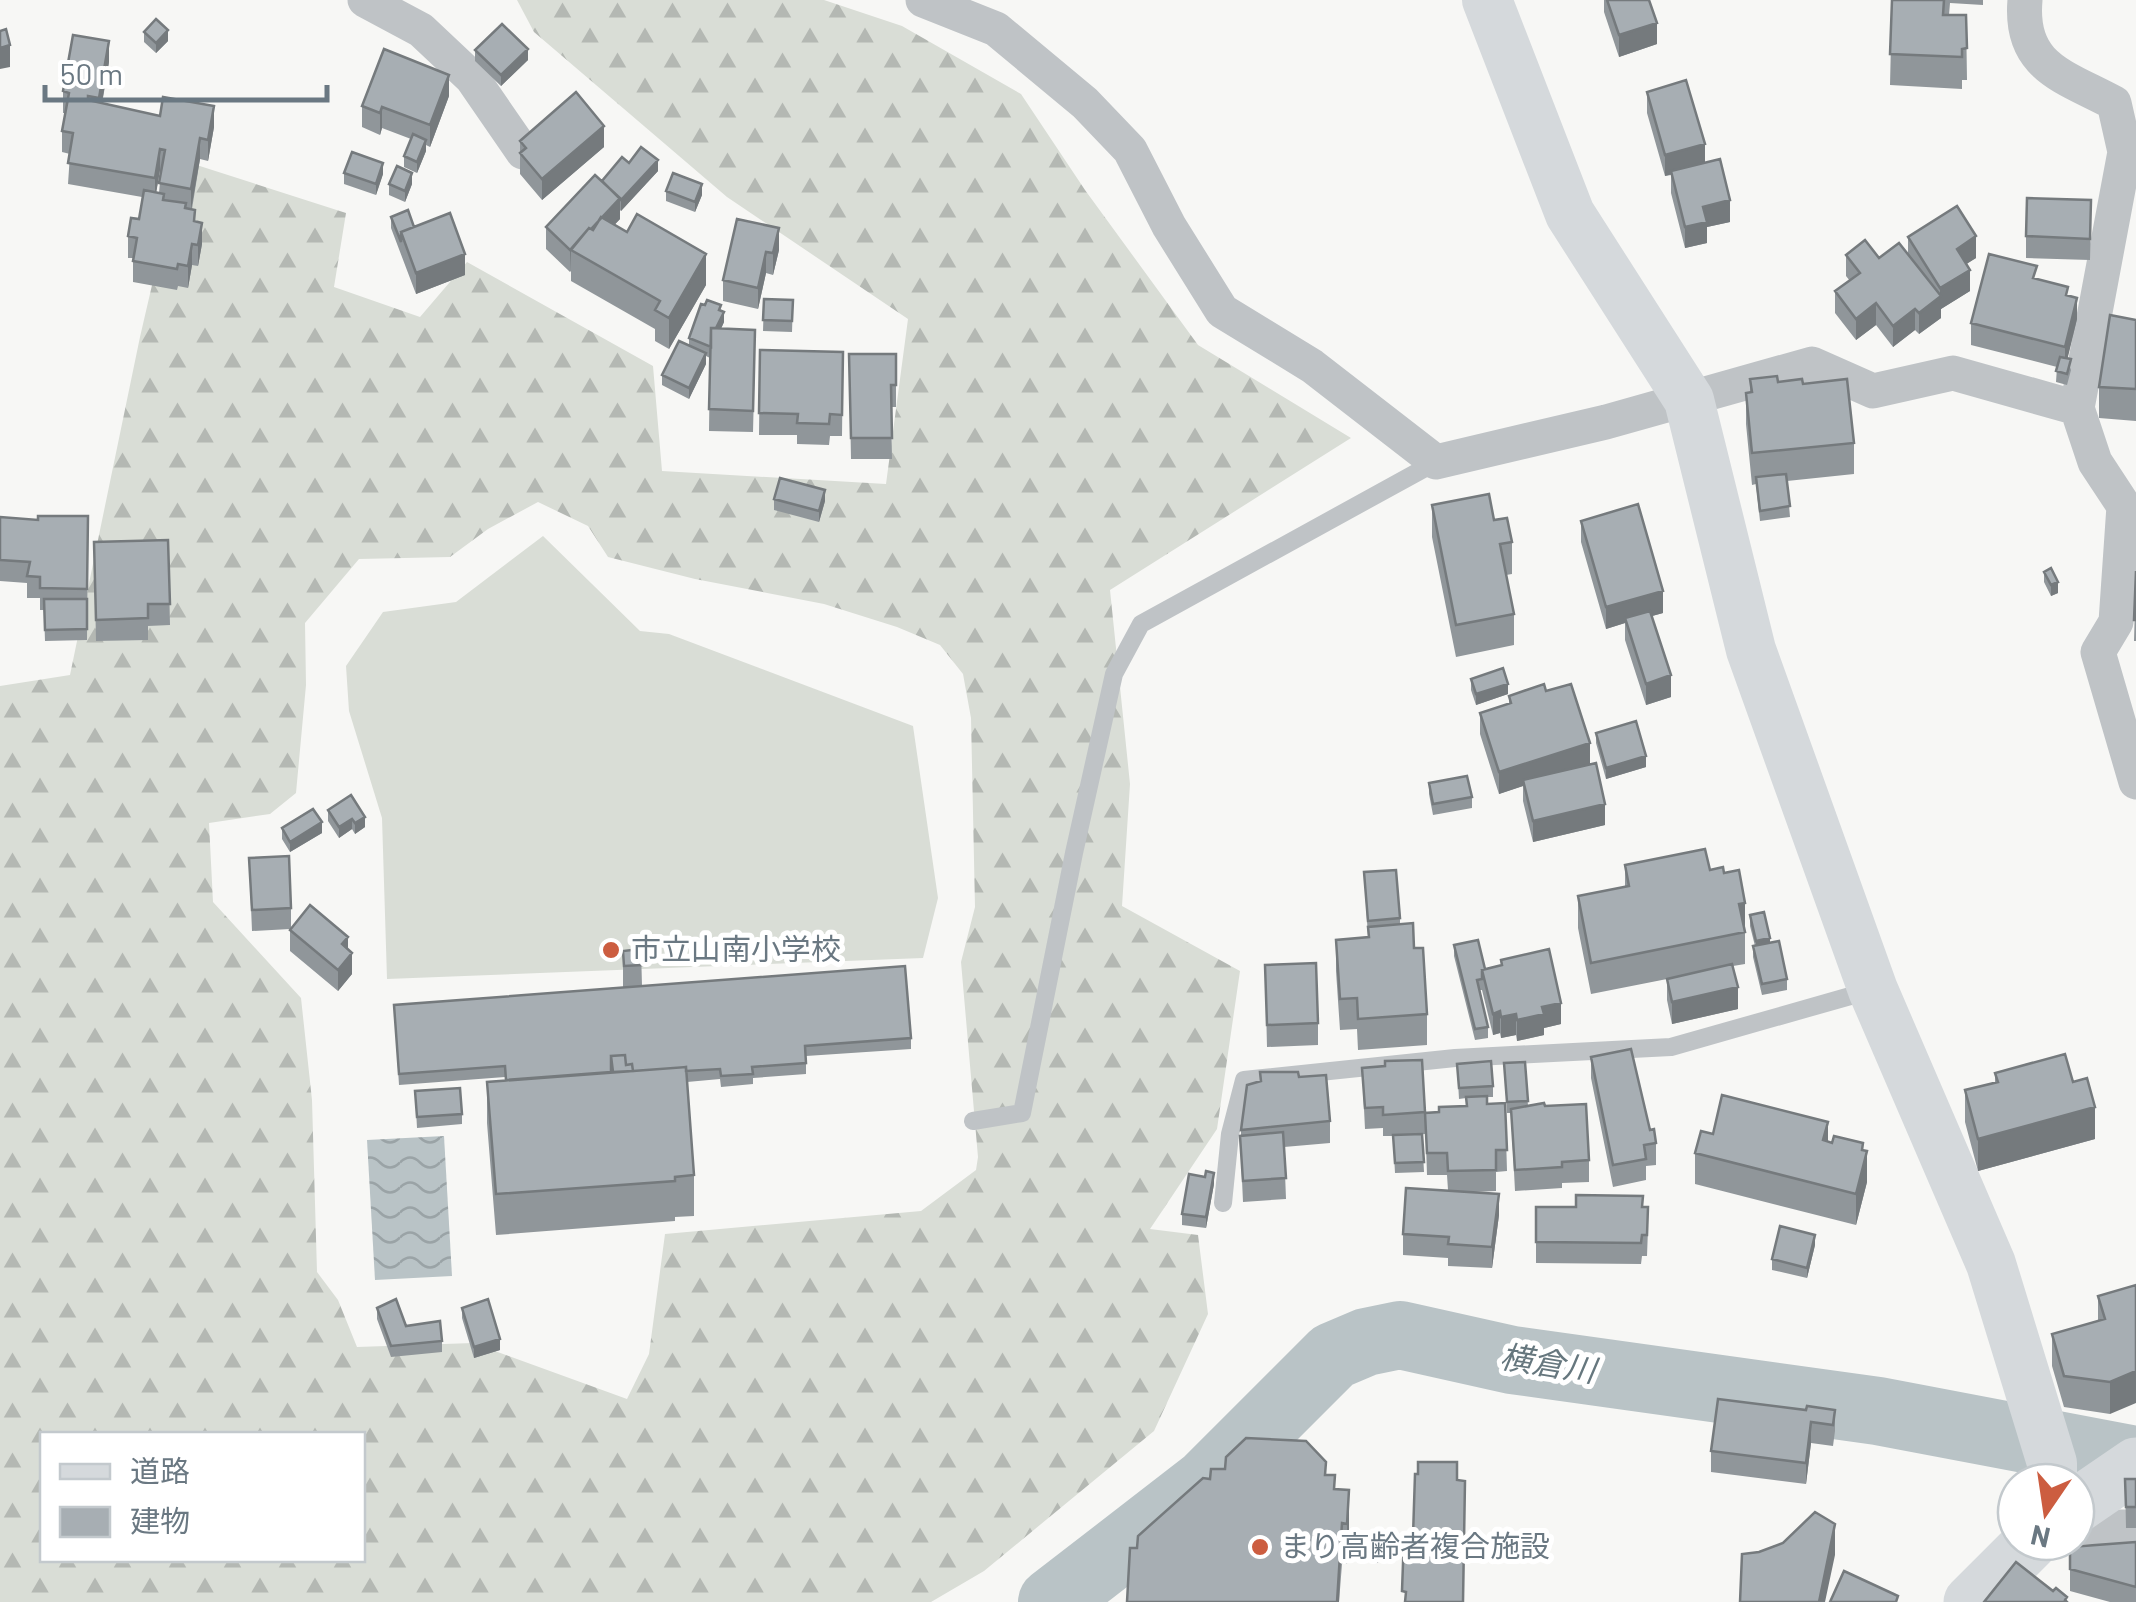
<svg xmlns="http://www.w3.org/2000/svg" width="2136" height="1602" font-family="Barlow,'Noto Sans JP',sans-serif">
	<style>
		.grass { fill: #d9ddd6 }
		.forest { fill: url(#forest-firs); fill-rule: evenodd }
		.water { fill: url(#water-waves) }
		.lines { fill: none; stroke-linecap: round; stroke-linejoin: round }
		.river { stroke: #b9c3c6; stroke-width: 68 }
		.lane { stroke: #bfc3c6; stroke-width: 18 }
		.street { stroke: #bfc3c6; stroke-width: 35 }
		.secondary { stroke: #d5d9dc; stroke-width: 50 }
		.primary { stroke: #d5d9dc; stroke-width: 55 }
		.wall { fill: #90969a; fill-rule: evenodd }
		.shaded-wall { fill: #757a7d }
		.building { fill: #a7aeb3; stroke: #757a7d; stroke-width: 2.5 }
		.poi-dot { fill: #cc5d40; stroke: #fff; stroke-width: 4 }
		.labels { text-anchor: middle; stroke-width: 10; stroke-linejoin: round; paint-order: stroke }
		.poi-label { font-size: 30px; fill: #6a7882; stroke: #fff; text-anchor: start }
		.water-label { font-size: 32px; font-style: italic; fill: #66777e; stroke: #fff }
	</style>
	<defs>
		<pattern id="forest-firs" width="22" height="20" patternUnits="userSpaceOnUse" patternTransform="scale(2.5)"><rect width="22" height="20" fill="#d9ddd6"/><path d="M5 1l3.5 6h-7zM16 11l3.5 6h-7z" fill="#b4b8b3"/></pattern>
		<pattern id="water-waves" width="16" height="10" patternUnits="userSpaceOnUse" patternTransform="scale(2.5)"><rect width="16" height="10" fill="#b9c3c6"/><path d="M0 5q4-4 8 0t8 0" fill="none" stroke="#9aa3a6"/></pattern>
	</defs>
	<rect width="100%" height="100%" fill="#f7f7f5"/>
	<path class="grass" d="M 543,536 L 640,631 L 669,634 L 913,726 L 938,898 L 923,958 L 387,979 L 382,818 L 349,711 L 346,666 L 383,612 L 456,602 Z"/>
	<path class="forest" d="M 517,0 L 824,0 L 902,26 L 1021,94 L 1085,190 L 1198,345 L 1351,438 L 1110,590 L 1130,784 L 1122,906 L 1240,971 L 1217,1129 L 1150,1229 L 1198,1235 L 1208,1314 L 1154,1431 L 984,1571 L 931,1602 L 0,1602 L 0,686 L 70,675 L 140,337 L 181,160 L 346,213 L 334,287 L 420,317 L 467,262 L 653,366 L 662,471 L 886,484 L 908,319 L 727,197 L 534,32 ZM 538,502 L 588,526 L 608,557 L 695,579 L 824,604 L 897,627 L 940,645 L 963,674 L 971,718 L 975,907 L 961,962 L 978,1157 L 976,1170 L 921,1211 L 665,1234 L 649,1354 L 627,1399 L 473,1343 L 357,1347 L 338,1300 L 317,1272 L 312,1100 L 301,998 L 213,902 L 209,823 L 270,814 L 296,793 L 306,685 L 305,623 L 359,559 L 450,557 L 488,529 ZM 42,1434 L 362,1434 L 362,1560 L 42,1560 Z"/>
	<path class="water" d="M 444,1136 L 452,1276 L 375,1280 L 367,1140 Z"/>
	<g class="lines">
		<path class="river" d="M 1052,1602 L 1206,1483 L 1333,1356 L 1366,1342 L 1400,1335 L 1512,1360 L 1878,1411 L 2136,1460"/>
		<path class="lane" d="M 973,1121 L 1022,1113 L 1074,853 L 1114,674 L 1141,624 L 1436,462
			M 1223,1203 L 1230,1134 L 1244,1080 L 1455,1058 L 1671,1047 L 1868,991"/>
		<path class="street" d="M 365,0 L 421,30 L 472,78 L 523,152
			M 923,0 L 996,29 L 1085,103 L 1130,150 L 1169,226 L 1222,311 L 1312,366 L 1436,462 L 1606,422 L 1812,364 L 1873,391 L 1953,373 L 2077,408
			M 2025,0 C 2019,67 2064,76 2114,103 L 2125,152 L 2077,408 L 2095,462 L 2124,506 L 2116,622 L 2098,652 L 2136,782
			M 2076,1527 L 2136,1527"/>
		<path class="secondary" d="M 1487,0 L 1570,214 L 1689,400 L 1751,650 L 1873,990 L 1991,1264 L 2052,1463 L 2052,1482"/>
		<path class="primary" d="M 2076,1506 L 2136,1465
			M 1971,1602 L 2031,1542"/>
	</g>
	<path class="wall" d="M 1604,0 L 1649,0 L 1657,44 L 1619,57 L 1604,12 Z
		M 1892,0 L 1983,0 L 1983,5 L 1950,3 L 1949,15 L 1966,15 L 1967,80 L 1962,80 L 1962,89 L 1890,85 Z
		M 144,32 L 168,41 L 156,53 L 144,42 Z
		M 475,50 L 528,60 L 501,86 L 475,61 Z
		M 109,62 L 102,104 L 214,127 L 208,161 L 200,159 L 192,209 L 202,244 L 198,266 L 192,265 L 188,288 L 178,286 L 177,290 L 133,282 L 133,258 L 128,258 L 128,236 L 139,219 L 142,197 L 68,184 L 70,154 L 62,152 L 62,131 L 65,113 L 63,113 L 63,91 ZM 160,170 L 161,170 L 159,193 L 156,192 Z
		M 1647,92 L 1705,163 L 1730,222 L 1707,227 L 1707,243 L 1685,248 L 1671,193 L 1671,175 L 1665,176 L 1647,113 Z
		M 449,96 L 430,147 L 426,145 L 426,151 L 417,173 L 404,167 L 404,156 L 411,139 L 382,128 L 380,135 L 362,127 L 362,106 Z
		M 520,141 L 604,147 L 542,200 L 520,174 Z
		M 629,163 L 658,171 L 621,211 L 620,210 L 620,219 L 614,225 L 706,285 L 669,349 L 655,341 L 655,329 L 571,281 L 571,271 L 570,272 L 546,249 L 546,227 L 602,181 Z
		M 344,173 L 383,174 L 376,195 L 344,184 Z
		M 389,184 L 412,184 L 405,202 L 389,195 Z
		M 666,191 L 702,195 L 695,212 L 666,201 Z
		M 391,217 L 414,227 L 465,275 L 416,294 L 391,228 Z
		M 2091,221 L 2090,260 L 2026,258 L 2026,236 Z
		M 779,228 L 779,250 L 773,275 L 766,273 L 758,309 L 723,301 L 723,280 Z
		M 1908,237 L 1976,258 L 1966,264 L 1970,291 L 1941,309 L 1941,318 L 1919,334 L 1915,330 L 1893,347 L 1876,325 L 1856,340 L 1835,313 L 1835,291 L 1850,281 L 1846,276 L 1846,255 L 1879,258 L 1908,254 Z
		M 2037,279 L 2068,296 L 2077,319 L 2067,359 L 2071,370 L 2067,385 L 2056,382 L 2057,367 L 1971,345 L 1971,323 Z
		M 764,299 L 793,300 L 792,332 L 763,331 Z
		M 721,311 L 724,322 L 721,329 L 755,352 L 753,432 L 709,431 L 710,358 L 706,356 L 706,364 L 689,399 L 662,385 L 662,375 L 689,345 L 689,338 Z
		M 2136,320 L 2136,421 L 2099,418 L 2099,387 Z
		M 760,350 L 843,352 L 842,436 L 830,436 L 829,445 L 797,444 L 797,435 L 759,435 Z
		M 849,354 L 896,354 L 896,407 L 891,407 L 892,459 L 851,459 Z
		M 1750,379 L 1803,384 L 1854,443 L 1854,474 L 1787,481 L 1790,517 L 1760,521 L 1756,484 L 1752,485 L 1746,424 L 1746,393 L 1750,393 Z
		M 774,499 L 825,501 L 819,522 L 774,510 Z
		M 1432,505 L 1494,520 L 1512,542 L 1512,574 L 1506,575 L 1514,614 L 1514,645 L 1456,657 L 1432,537 Z
		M 88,516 L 87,640 L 45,641 L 44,610 L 40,610 L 40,598 L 27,598 L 27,583 L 0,581 L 0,517 L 38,520 Z
		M 1581,521 L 1663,613 L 1652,616 L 1671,697 L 1646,705 L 1625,640 L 1625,623 L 1606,629 L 1581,542 Z
		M 168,540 L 170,625 L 148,626 L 148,640 L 96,641 L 94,542 Z
		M 2136,571 L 2136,641 L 2134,641 Z
		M 2044,572 L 2058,593 L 2051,596 L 2044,582 Z
		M 1471,679 L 1508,694 L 1476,705 L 1471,690 Z
		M 1546,691 L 1590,765 L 1605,825 L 1533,842 L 1523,801 L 1523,786 L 1499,794 L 1480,734 L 1480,713 L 1509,704 L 1509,696 Z
		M 1596,733 L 1646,767 L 1606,779 L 1596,743 Z
		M 1429,783 L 1472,797 L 1472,808 L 1433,815 L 1429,794 Z
		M 351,795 L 365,827 L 355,834 L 352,829 L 339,838 L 328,821 L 328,810 Z
		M 282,828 L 322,833 L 290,852 L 282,839 Z
		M 249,858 L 291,908 L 291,927 L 348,949 L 352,974 L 338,991 L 290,951 L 290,929 L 252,931 Z
		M 1625,865 L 1724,873 L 1745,903 L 1745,964 L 1733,966 L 1738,1009 L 1672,1024 L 1667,1000 L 1667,979 L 1591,994 L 1578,928 L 1578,896 L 1625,887 Z
		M 1364,872 L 1400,918 L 1400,924 L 1414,948 L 1427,1014 L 1427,1045 L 1358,1050 L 1357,1029 L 1340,1030 L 1336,971 L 1336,940 L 1368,937 Z
		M 1750,915 L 1770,943 L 1787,979 L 1787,990 L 1762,995 L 1753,957 L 1753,946 L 1755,946 L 1750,926 Z
		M 1454,945 L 1485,969 L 1501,965 L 1501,960 L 1561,1024 L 1544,1028 L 1544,1035 L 1517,1041 L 1516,1035 L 1501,1038 L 1500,1033 L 1493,1035 L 1482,990 L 1480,990 L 1488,1027 L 1488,1038 L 1475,1040 L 1454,956 Z
		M 641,949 L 642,986 L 911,1038 L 911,1049 L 806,1056 L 806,1074 L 753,1078 L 753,1084 L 721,1087 L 720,1079 L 687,1082 L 694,1175 L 694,1216 L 675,1217 L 675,1221 L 496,1235 L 487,1123 L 487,1082 L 506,1081 L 505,1077 L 399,1085 L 394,1005 L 623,987 L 623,951 Z
		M 1265,965 L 1318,1023 L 1318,1045 L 1267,1047 Z
		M 1591,1057 L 1656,1143 L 1656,1165 L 1646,1166 L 1646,1180 L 1613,1187 L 1591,1078 Z
		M 1525,1062 L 1528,1106 L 1545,1106 L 1589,1160 L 1589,1182 L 1562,1183 L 1562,1188 L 1515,1191 L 1511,1113 L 1507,1113 L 1504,1063 Z
		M 1457,1064 L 1493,1086 L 1493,1097 L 1487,1097 L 1487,1104 L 1505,1103 L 1507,1171 L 1496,1172 L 1496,1191 L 1473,1192 L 1499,1215 L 1492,1268 L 1448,1266 L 1448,1258 L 1403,1255 L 1403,1234 L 1448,1190 L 1447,1175 L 1427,1175 L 1425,1113 L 1439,1112 L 1466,1106 L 1466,1098 L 1459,1099 Z
		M 1362,1068 L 1425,1112 L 1425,1134 L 1396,1135 L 1422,1134 L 1424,1172 L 1395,1173 L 1393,1136 L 1383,1136 L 1383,1128 L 1365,1129 Z
		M 1260,1072 L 1299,1077 L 1330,1121 L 1330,1143 L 1284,1147 L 1286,1199 L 1243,1202 L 1240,1136 L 1241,1136 L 1241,1130 L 1260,1082 Z
		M 1995,1073 L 2073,1082 L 2095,1139 L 1978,1171 L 1965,1122 L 1965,1090 L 1995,1082 Z
		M 415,1091 L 462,1114 L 462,1124 L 417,1128 Z
		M 1828,1142 L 1863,1150 L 1867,1182 L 1856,1225 L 1695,1184 L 1695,1153 Z
		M 1214,1184 L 1206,1228 L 1182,1225 L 1182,1214 Z
		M 1536,1207 L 1643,1207 L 1648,1229 L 1647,1256 L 1642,1256 L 1641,1264 L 1536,1263 Z
		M 1815,1245 L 1807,1278 L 1772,1270 L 1772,1259 Z
		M 2136,1285 L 2110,1414 L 2064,1407 L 2052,1366 L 2052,1334 L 2098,1321 L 2098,1296 Z
		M 377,1308 L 406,1326 L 442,1341 L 442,1352 L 391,1357 L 377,1319 Z
		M 462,1308 L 500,1350 L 474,1358 L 462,1318 Z
		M 1806,1410 L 1835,1410 L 1835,1431 L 1833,1446 L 1811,1443 L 1806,1484 L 1711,1472 L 1711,1451 Z
		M 1326,1475 L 1335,1489 L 1349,1530 L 1347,1564 L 1342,1564 L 1339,1602 L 1127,1602 L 1137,1548 L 1210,1479 Z
		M 2125,1479 L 2136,1479 L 2136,1528 L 2126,1528 Z
		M 2136,1542 L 2136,1602 L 2110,1602 L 2070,1591 L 2070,1547 Z
		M 1380,1548 L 1378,1563 L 1359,1561 L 1359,1550 Z"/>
	<path class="shaded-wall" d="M 1657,23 L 1657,44 L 1619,57 L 1619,35 Z
		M 168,30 L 168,41 L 156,53 L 156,43 Z
		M 109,41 L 109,62 L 99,119 L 99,98 Z
		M 10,45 L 10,67 L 0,69 L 0,48 Z
		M 528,49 L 528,60 L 501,86 L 501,75 Z
		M 449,75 L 449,96 L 430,147 L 430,125 Z
		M 214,106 L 214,127 L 208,161 L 208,140 Z
		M 382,107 L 382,128 L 380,135 L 380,113 Z
		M 604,126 L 604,147 L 542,200 L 542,179 Z
		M 200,138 L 200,159 L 191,210 L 191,189 Z
		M 426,140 L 426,151 L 417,173 L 417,162 Z
		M 1705,144 L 1705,165 L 1665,176 L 1665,155 Z
		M 160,149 L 160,170 L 155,200 L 155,178 Z
		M 658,160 L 658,171 L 621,211 L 621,200 Z
		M 383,163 L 383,174 L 376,195 L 376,184 Z
		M 412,173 L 412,184 L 405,202 L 405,191 Z
		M 702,184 L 702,195 L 695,212 L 695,202 Z
		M 620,198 L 620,219 L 584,257 L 571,250 L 570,272 L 570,250 Z
		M 1730,200 L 1730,222 L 1707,227 L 1707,243 L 1685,248 L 1685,227 L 1703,207 Z
		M 202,223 L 202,244 L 198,266 L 198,245 Z
		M 779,228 L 779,250 L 773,275 L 773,253 Z
		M 1976,236 L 1976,258 L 1957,270 L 1957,249 Z
		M 192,244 L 192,265 L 188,288 L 188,266 Z
		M 766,252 L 766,273 L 758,309 L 758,288 Z
		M 465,254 L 465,275 L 416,294 L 416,273 Z
		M 706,254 L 706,285 L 669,349 L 669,318 Z
		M 1970,270 L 1970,291 L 1941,309 L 1941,318 L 1919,334 L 1919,313 L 1940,297 L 1940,288 Z
		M 2077,298 L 2077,319 L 2065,369 L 2065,347 Z
		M 1876,303 L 1876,325 L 1856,340 L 1856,319 Z
		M 1915,309 L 1915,330 L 1893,347 L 1893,326 Z
		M 724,312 L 724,322 L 711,350 L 711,339 Z
		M 706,353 L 706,364 L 689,399 L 689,388 Z
		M 825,490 L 825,501 L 819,522 L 819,511 Z
		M 2058,582 L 2058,593 L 2051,596 L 2051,585 Z
		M 1663,591 L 1663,613 L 1627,623 L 1625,618 L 1625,623 L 1606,629 L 1606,607 Z
		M 1671,675 L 1671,697 L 1646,705 L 1646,684 Z
		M 1508,684 L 1508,694 L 1476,705 L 1476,694 Z
		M 1590,743 L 1590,765 L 1523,780 L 1523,786 L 1499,794 L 1499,772 Z
		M 1646,756 L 1646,767 L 1606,779 L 1606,768 Z
		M 1605,804 L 1605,825 L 1533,842 L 1533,821 Z
		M 365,817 L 365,827 L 355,834 L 355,823 Z
		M 352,819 L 352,829 L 339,838 L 339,827 Z
		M 322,822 L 322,833 L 290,852 L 290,842 Z
		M 1745,903 L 1745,932 L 1739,904 Z
		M 348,937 L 348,958 L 352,953 L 352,974 L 338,991 L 338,970 L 342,944 Z
		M 1770,938 L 1770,949 L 1756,952 L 1756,941 Z
		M 1738,987 L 1738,1009 L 1672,1024 L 1672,1002 Z
		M 1561,1003 L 1561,1024 L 1544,1028 L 1544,1035 L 1517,1041 L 1517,1020 L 1542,1007 Z
		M 1500,1011 L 1500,1033 L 1493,1035 L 1493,1014 Z
		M 1516,1014 L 1516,1035 L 1501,1038 L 1501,1017 Z
		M 2095,1107 L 2095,1139 L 1978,1171 L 1978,1139 Z
		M 1828,1122 L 1828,1153 L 1823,1140 Z
		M 1863,1143 L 1863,1167 L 1867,1151 L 1867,1182 L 1856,1225 L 1856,1194 Z
		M 1214,1173 L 1214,1184 L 1206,1228 L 1206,1217 Z
		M 1499,1194 L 1499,1215 L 1492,1268 L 1492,1247 Z
		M 1815,1235 L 1815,1245 L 1807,1278 L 1807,1268 Z
		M 500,1339 L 500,1350 L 474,1358 L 474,1347 Z
		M 2136,1371 L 2136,1403 L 2110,1414 L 2110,1382 Z
		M 1811,1422 L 1811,1443 L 1806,1484 L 1806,1463 Z
		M 1349,1490 L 1349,1530 L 1347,1564 L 1347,1524 Z
		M 1342,1523 L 1339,1602 L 1337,1602 Z
		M 1835,1524 L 1835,1555 L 1825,1602 L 1819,1602 Z"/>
	<path class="building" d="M 1607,0 L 1649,0 L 1657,23 L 1619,35 Z
		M 1892,0 L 1944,0 L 1943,15 L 1966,15 L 1967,48 L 1962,49 L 1962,57 L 1890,54 Z
		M 156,19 L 168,30 L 156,43 L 144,32 Z
		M 502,24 L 528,49 L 501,75 L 475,50 Z
		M 6,29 L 10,45 L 0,48 L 0,31 Z
		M 73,35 L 109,41 L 99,98 L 88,96 L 88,100 L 160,116 L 163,97 L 214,106 L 208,140 L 200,138 L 191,189 L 159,183 L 165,150 L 160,149 L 155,178 L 68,163 L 73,133 L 62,131 L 69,93 L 63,91 Z
		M 384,49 L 449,75 L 430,125 L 382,107 L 380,113 L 362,106 Z
		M 1686,80 L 1705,144 L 1665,155 L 1647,92 Z
		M 576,92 L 604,126 L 542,179 L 520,153 L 526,148 L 520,141 Z
		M 413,134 L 426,140 L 417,162 L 404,156 Z
		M 641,147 L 658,160 L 621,200 L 602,181 L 622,157 L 629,163 Z
		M 352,152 L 383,163 L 376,184 L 344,173 Z
		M 1720,159 L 1730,200 L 1703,207 L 1707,222 L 1685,227 L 1671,171 Z
		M 397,166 L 412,173 L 405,191 L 389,184 Z
		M 673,173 L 702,184 L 695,202 L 666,191 Z
		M 595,175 L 620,198 L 591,229 L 589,228 L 570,250 L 546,227 Z
		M 144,190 L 164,194 L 163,200 L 186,203 L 185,208 L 195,210 L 194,221 L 202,223 L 198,245 L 192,244 L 188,266 L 178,264 L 177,269 L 133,261 L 137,238 L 128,236 L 131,218 L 139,219 Z
		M 2027,198 L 2091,200 L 2090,239 L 2026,236 Z
		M 1957,206 L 1976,236 L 1957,249 L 1970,270 L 1940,288 L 1908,237 Z
		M 408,210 L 414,227 L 401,232 L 401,242 L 391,217 Z
		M 450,213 L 465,254 L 416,273 L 401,232 Z
		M 637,214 L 706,254 L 669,318 L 655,310 L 660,301 L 571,250 L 589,228 L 593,230 L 601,217 L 627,232 Z
		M 737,219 L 779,228 L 773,253 L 766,252 L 758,288 L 723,280 Z
		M 1865,240 L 1879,258 L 1899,243 L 1941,296 L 1919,313 L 1915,309 L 1893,326 L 1876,303 L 1856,319 L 1835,291 L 1860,273 L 1846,255 Z
		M 1989,254 L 2037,266 L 2033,278 L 2068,287 L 2066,295 L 2077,298 L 2065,347 L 1971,323 Z
		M 764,299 L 793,300 L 792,321 L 763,320 Z
		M 707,300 L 721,305 L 719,310 L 724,312 L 716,328 L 711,328 L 711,347 L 689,338 L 701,304 L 705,305 Z
		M 2110,315 L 2136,320 L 2136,389 L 2099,387 Z
		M 711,328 L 755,330 L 753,411 L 709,409 Z
		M 679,341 L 706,353 L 689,388 L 662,375 Z
		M 760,350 L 843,352 L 842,415 L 830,414 L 829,424 L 797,423 L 798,414 L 759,413 Z
		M 849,354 L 896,354 L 896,385 L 891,385 L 892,438 L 851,438 Z
		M 2060,357 L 2071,359 L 2067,374 L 2056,371 Z
		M 1777,376 L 1778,382 L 1802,379 L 1803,384 L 1847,379 L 1854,443 L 1752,453 L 1746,393 L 1752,392 L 1750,379 Z
		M 1786,474 L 1790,506 L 1760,511 L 1756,477 Z
		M 780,478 L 825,490 L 819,511 L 774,499 Z
		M 1489,494 L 1494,520 L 1507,518 L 1512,542 L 1500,544 L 1514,614 L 1456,625 L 1432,505 Z
		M 1638,504 L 1663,591 L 1606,607 L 1581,521 Z
		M 38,516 L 88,516 L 87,589 L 40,588 L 40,577 L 27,576 L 30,562 L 0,560 L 0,517 L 38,520 Z
		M 168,540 L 170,604 L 148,604 L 148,618 L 96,620 L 94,542 Z
		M 2051,568 L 2058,582 L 2051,585 L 2044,572 Z
		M 2136,571 L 2136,620 L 2134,620 Z
		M 44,599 L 87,599 L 87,629 L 45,630 Z
		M 1650,611 L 1671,675 L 1646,684 L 1625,618 Z
		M 1503,668 L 1508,684 L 1476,694 L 1471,679 Z
		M 1544,684 L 1546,691 L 1571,684 L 1590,743 L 1499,772 L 1480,713 L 1511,703 L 1509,696 Z
		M 1636,721 L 1646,756 L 1606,768 L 1596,733 Z
		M 1596,763 L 1605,804 L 1533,821 L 1523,780 Z
		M 1467,776 L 1472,797 L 1433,804 L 1429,783 Z
		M 351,795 L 365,817 L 355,823 L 352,819 L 339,827 L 328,810 Z
		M 313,809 L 322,822 L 290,842 L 282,828 Z
		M 1705,849 L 1710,870 L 1723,867 L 1724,873 L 1739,870 L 1745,903 L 1739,904 L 1745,932 L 1591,963 L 1578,896 L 1629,886 L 1625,865 Z
		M 289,856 L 291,908 L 252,910 L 249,858 Z
		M 1396,870 L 1400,918 L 1368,921 L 1364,872 Z
		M 310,905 L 348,937 L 342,944 L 352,953 L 338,970 L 290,930 Z
		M 1764,912 L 1770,938 L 1756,941 L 1750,915 Z
		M 1413,923 L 1414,948 L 1423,948 L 1427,1014 L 1358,1019 L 1357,998 L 1340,999 L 1336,940 L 1369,937 L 1368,927 Z
		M 1478,940 L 1485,969 L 1482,970 L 1482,979 L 1477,980 L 1488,1027 L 1475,1029 L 1454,945 Z
		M 1779,941 L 1787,979 L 1762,984 L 1753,946 Z
		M 641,949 L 642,965 L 624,966 L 623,951 Z
		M 1549,949 L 1561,1003 L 1542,1007 L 1544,1014 L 1517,1020 L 1516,1014 L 1501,1017 L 1500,1011 L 1493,1014 L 1482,970 L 1502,965 L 1501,960 Z
		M 1316,963 L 1318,1023 L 1267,1025 L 1265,965 Z
		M 1732,964 L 1738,987 L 1672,1002 L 1667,979 Z
		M 905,966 L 911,1038 L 805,1046 L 806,1063 L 752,1067 L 753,1074 L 721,1076 L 720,1069 L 686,1071 L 686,1067 L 633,1071 L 632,1064 L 626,1065 L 625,1055 L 611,1056 L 611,1072 L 506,1080 L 505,1066 L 399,1074 L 394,1005 Z
		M 1631,1049 L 1650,1130 L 1654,1129 L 1656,1143 L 1644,1145 L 1646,1159 L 1613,1165 L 1591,1057 Z
		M 2065,1054 L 2073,1082 L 2087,1078 L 2095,1107 L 1978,1139 L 1965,1090 L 1998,1082 L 1995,1073 Z
		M 625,1055 L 626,1065 L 632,1064 L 633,1071 L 613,1072 L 611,1056 Z
		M 1422,1060 L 1425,1112 L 1383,1115 L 1383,1107 L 1365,1108 L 1362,1068 L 1385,1066 L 1385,1061 Z
		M 1491,1061 L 1493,1086 L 1459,1088 L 1457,1064 Z
		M 1525,1062 L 1528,1101 L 1507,1102 L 1504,1063 Z
		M 686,1067 L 694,1175 L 675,1177 L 675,1181 L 496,1194 L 487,1082 Z
		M 1260,1072 L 1298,1072 L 1299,1077 L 1326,1075 L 1330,1121 L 1241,1130 L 1247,1085 L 1261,1081 Z
		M 460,1088 L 462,1114 L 417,1117 L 415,1091 Z
		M 1722,1095 L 1828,1122 L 1823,1140 L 1832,1143 L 1834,1136 L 1863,1143 L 1862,1150 L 1867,1151 L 1856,1194 L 1695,1153 L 1701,1131 L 1713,1134 Z
		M 1487,1096 L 1487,1104 L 1505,1103 L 1507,1150 L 1496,1150 L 1496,1170 L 1448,1171 L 1447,1153 L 1427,1153 L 1425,1113 L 1439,1112 L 1439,1107 L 1467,1106 L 1466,1097 Z
		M 1544,1103 L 1545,1106 L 1586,1104 L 1589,1160 L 1562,1162 L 1562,1167 L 1515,1170 L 1511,1109 Z
		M 1283,1132 L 1286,1178 L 1243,1181 L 1240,1136 Z
		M 1422,1134 L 1424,1162 L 1395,1163 L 1393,1135 Z
		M 1206,1171 L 1214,1173 L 1206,1217 L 1182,1214 L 1189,1174 L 1205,1177 Z
		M 1406,1188 L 1499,1194 L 1492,1247 L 1448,1244 L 1449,1237 L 1403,1234 Z
		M 1576,1195 L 1643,1196 L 1642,1207 L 1648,1207 L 1647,1235 L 1642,1235 L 1641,1243 L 1536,1242 L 1536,1207 L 1576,1207 Z
		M 1780,1226 L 1815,1235 L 1807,1268 L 1772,1259 Z
		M 2136,1285 L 2136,1371 L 2110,1382 L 2064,1376 L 2052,1334 L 2105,1319 L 2098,1296 Z
		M 396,1299 L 406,1326 L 440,1321 L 442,1341 L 391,1346 L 377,1308 Z
		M 488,1299 L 500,1339 L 474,1347 L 462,1308 Z
		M 1718,1399 L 1806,1410 L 1807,1406 L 1835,1410 L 1833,1425 L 1811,1422 L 1806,1463 L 1711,1451 Z
		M 1246,1438 L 1306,1441 L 1326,1462 L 1325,1475 L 1335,1475 L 1334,1489 L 1349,1490 L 1347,1524 L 1342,1523 L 1337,1602 L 1127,1602 L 1130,1548 L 1137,1548 L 1138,1536 L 1203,1478 L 1210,1479 L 1211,1469 L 1225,1469 L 1226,1457 Z
		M 1418,1462 L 1457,1462 L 1457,1480 L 1465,1481 L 1463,1602 L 1405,1602 L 1406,1592 L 1402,1591 L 1404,1536 L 1413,1536 L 1415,1474 L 1418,1474 Z
		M 2125,1479 L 2136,1479 L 2136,1507 L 2126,1507 Z
		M 1815,1512 L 1835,1524 L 1819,1602 L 1740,1602 L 1742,1554 L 1759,1552 L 1783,1543 Z
		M 1361,1535 L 1380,1537 L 1378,1552 L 1359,1550 Z
		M 2136,1542 L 2136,1587 L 2070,1569 L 2070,1547 Z
		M 2016,1562 L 2053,1591 L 2056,1588 L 2067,1597 L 2065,1600 L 2067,1602 L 1984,1602 Z
		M 1844,1571 L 1898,1596 L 1896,1602 L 1830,1602 Z"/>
	<g class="poi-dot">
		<circle cx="611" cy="950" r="10"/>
		<circle cx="1260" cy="1547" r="10"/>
	</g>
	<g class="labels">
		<g class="poi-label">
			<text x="631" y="960">市立山南小学校</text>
			<text x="1280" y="1557">まり高齢者複合施設</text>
		</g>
		<g class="water-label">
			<text transform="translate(1548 1364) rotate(9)" y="11">横倉川</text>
		</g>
	</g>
	<rect x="40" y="1432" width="325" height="130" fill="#ffffff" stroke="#c3c9cd" stroke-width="2.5"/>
	<rect x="60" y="1464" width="50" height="15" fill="#d5d9dc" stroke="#c3c9cd" stroke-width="2.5"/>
	<text x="130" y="1482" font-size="30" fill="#6a7882">道路</text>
	<rect x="60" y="1507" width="50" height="30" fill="#a7aeb3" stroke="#c3c9cd" stroke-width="2.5"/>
	<text x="130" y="1532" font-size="30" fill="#6a7882">建物</text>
	<g transform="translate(2046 1512) rotate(193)"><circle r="48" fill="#ffffff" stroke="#c3c9cd" stroke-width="2.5"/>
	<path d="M0-8L18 38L0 25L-18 38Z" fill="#cc5d40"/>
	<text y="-15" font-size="28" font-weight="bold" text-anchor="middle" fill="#6a7882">N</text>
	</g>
	<path d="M45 85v15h282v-15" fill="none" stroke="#6a7882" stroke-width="5"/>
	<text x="60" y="85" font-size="30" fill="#6a7882" stroke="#ffffff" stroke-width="8" paint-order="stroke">50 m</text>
</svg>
